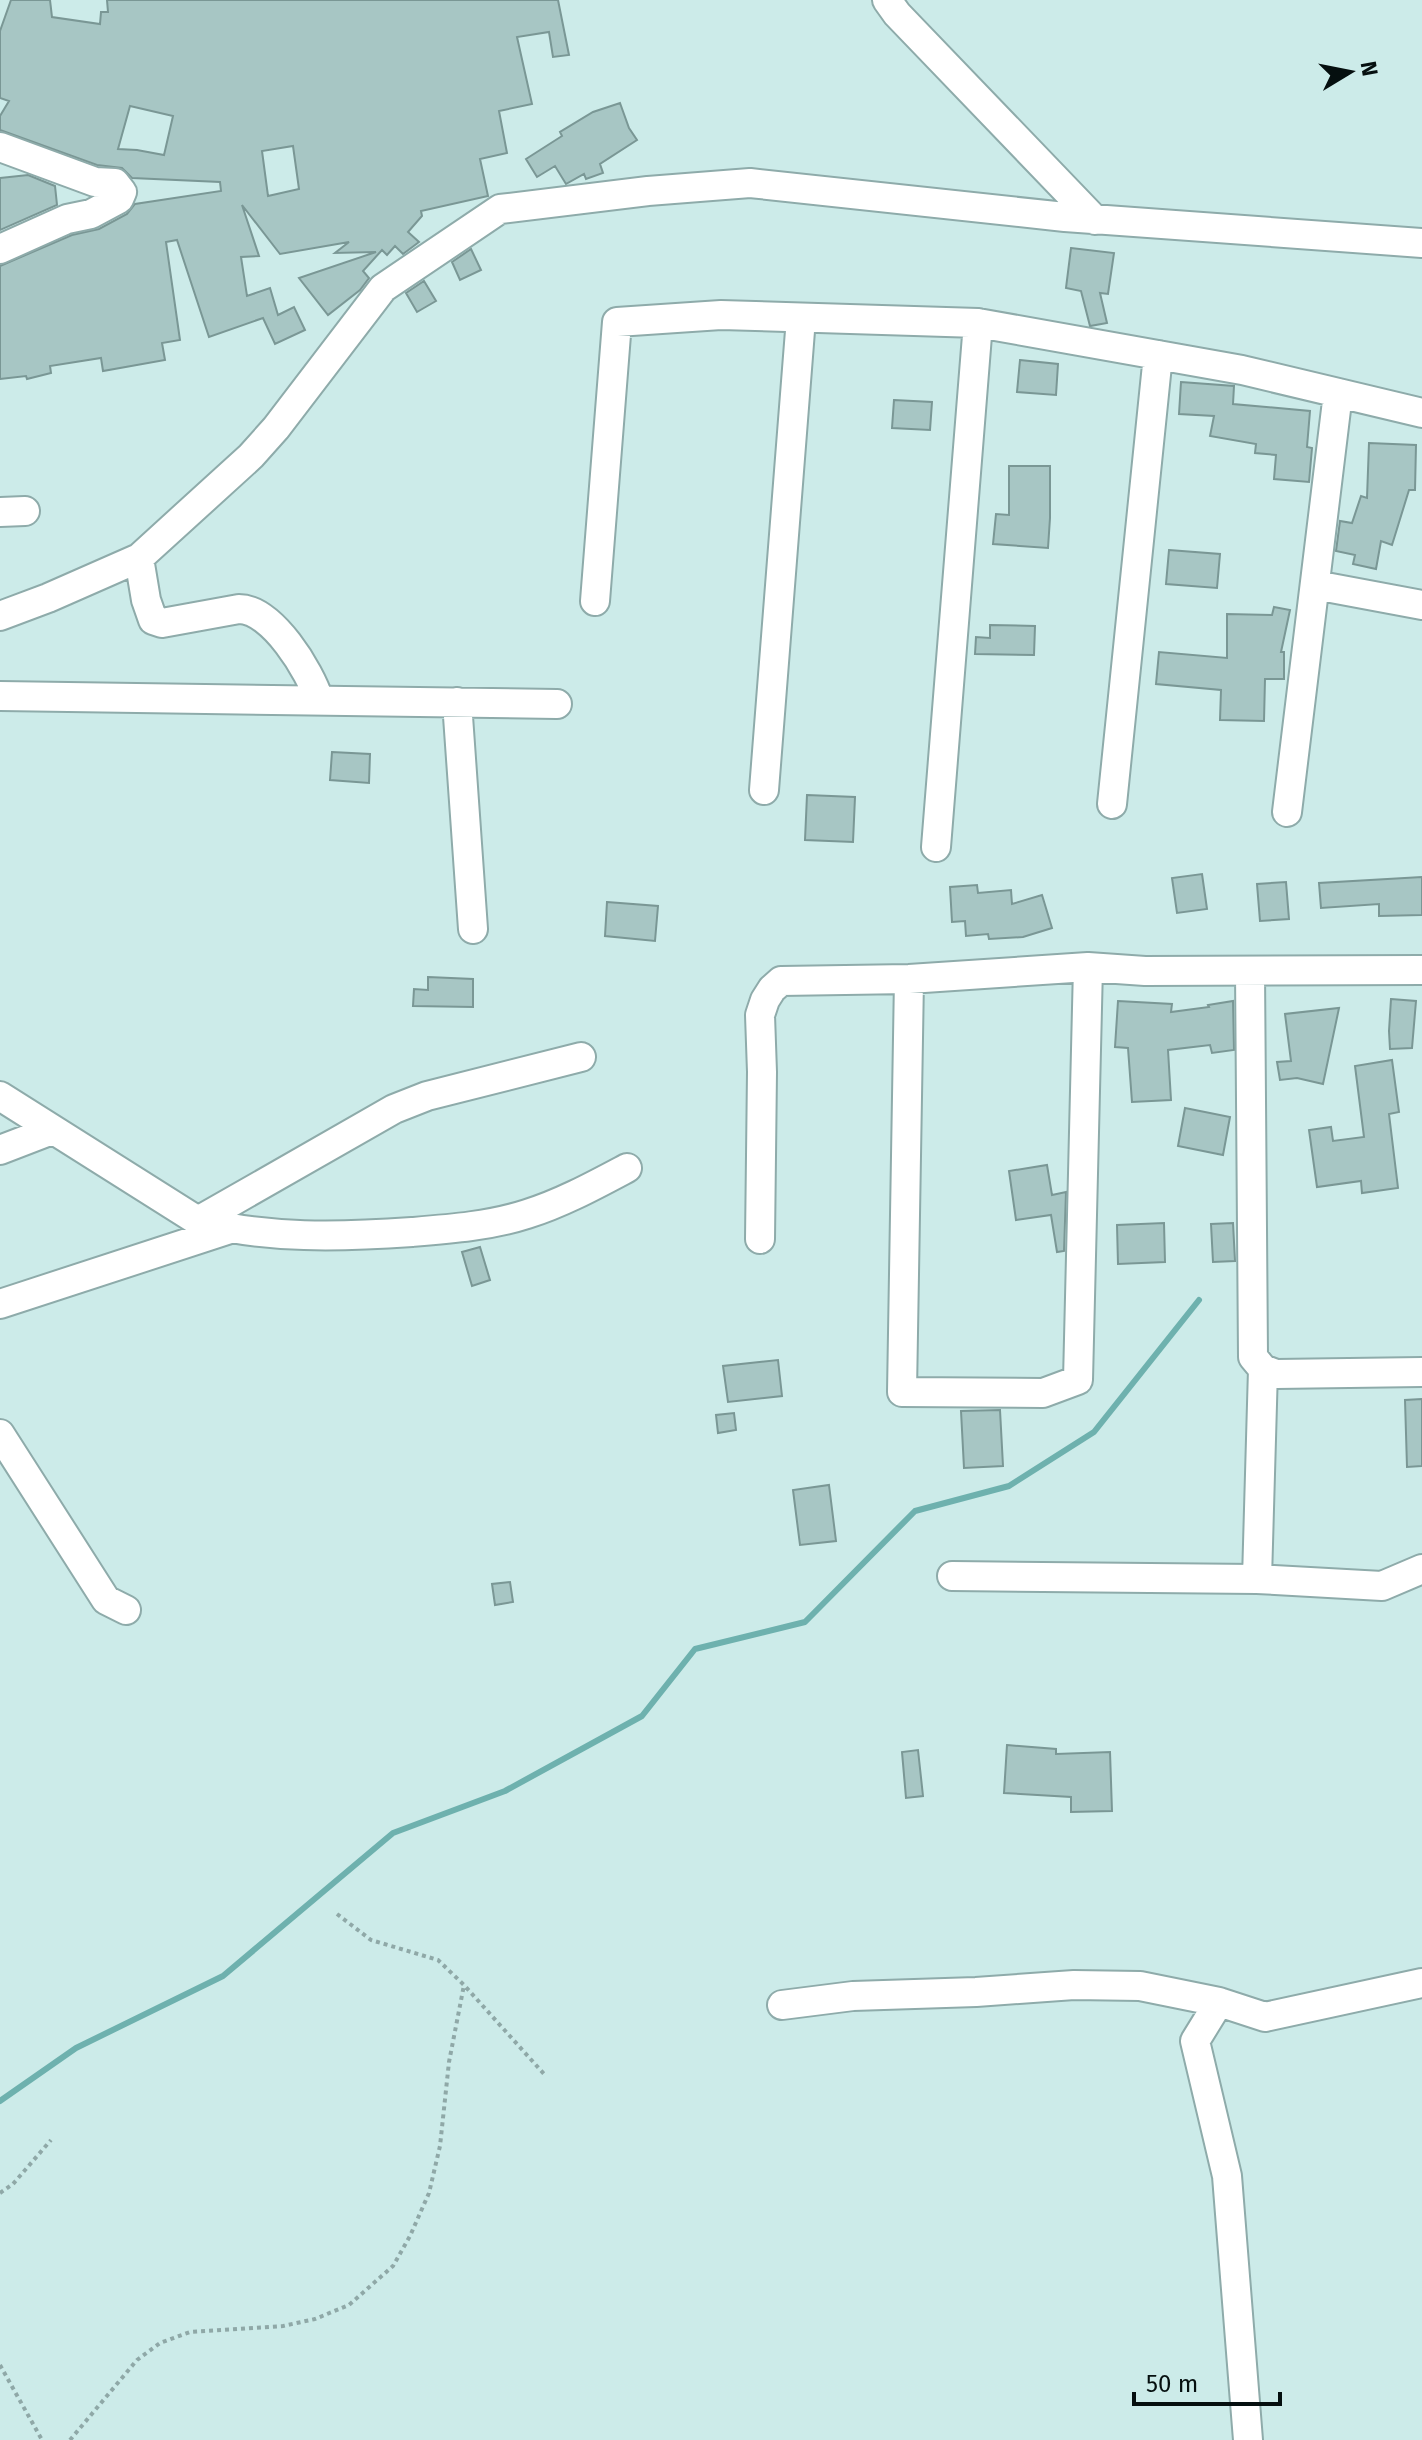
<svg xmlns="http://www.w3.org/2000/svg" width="1422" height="2440" font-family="'Fira Sans',sans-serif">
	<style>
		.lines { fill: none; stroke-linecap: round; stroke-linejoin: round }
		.stream { stroke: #6eb1ae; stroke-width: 6 }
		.building { fill: #a7c6c4; stroke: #7a9795; stroke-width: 2; fill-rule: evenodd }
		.minor-casing { stroke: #8eabaa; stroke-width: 32 }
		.path { stroke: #8fa8a7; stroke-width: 4; stroke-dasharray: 4 4; stroke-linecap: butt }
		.minor { stroke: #fff; stroke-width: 28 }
	</style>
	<rect width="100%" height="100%" fill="#ccebe9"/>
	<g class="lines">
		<path class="stream" d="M 0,2101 L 76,2048 L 223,1976 L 393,1833 L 505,1791 L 642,1716 L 695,1649 L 805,1622 L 915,1511 L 1009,1486 L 1094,1432 L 1199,1300"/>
	</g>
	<path class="building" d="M 11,0 L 50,0 L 52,17 L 100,24 L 101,12 L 108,12 L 107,0 L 558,0 L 569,55 L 553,57 L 549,32 L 517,37 L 532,104 L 499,111 L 507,153 L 480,159 L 488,196 L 421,211 L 422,216 L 408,232 L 419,242 L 403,254 L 395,246 L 387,255 L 382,250 L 363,271 L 369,278 L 360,290 L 328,315 L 299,278 L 376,252 L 335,253 L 349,242 L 280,254 L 242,205 L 259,256 L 241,257 L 247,296 L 270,288 L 278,315 L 294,307 L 305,330 L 275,344 L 263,318 L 209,337 L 177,240 L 166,242 L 180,340 L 162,343 L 165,360 L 103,371 L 101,358 L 50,366 L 51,373 L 27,379 L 26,376 L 0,379 L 0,266 L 72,235 L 99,229 L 127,214 L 135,204 L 221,191 L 220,182 L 132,178 L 122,168 L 97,165 L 0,130 L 0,116 L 9,101 L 0,98 L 0,31 ZM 130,106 L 173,116 L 164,155 L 137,150 L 118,149 ZM 293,146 L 299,189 L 268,196 L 262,151 Z
		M 620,103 L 629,128 L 637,140 L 600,164 L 603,173 L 586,179 L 584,174 L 566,184 L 555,166 L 537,177 L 526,159 L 562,136 L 560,132 L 593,112 Z
		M 28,175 L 55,186 L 57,205 L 0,230 L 0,178 Z
		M 1071,248 L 1114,253 L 1108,294 L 1100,293 L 1107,323 L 1090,326 L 1081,291 L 1066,288 Z
		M 471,249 L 481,270 L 460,280 L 452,262 Z
		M 424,281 L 436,301 L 417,312 L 406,293 Z
		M 1020,360 L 1058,364 L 1056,395 L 1017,392 Z
		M 1181,382 L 1234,386 L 1233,404 L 1310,411 L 1307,447 L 1312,448 L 1309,482 L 1274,479 L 1276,455 L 1255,453 L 1256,444 L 1210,436 L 1214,416 L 1179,414 Z
		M 894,400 L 932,402 L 930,430 L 892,428 Z
		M 1369,443 L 1416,445 L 1415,490 L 1409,490 L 1392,545 L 1381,541 L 1376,569 L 1353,564 L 1355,555 L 1336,551 L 1340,521 L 1352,523 L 1361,496 L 1367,498 Z
		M 1009,466 L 1050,466 L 1050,518 L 1048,548 L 993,544 L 996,514 L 1009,515 Z
		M 1169,550 L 1220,554 L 1217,588 L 1166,584 Z
		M 1274,607 L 1290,610 L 1281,652 L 1284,652 L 1284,679 L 1265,679 L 1264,721 L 1220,720 L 1221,690 L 1156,684 L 1159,652 L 1227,658 L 1227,614 L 1272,615 Z
		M 990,625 L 1035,626 L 1034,655 L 975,654 L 976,637 L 990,638 Z
		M 332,752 L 370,754 L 369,783 L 330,780 Z
		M 807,795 L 855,797 L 853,842 L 805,840 Z
		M 1202,874 L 1207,909 L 1177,913 L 1172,878 Z
		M 1422,877 L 1422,915 L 1379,916 L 1379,904 L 1321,908 L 1319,883 Z
		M 1286,882 L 1289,919 L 1260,921 L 1257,884 Z
		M 977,885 L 978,893 L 1011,890 L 1012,904 L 1042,895 L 1052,928 L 1023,937 L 989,939 L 988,934 L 966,936 L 965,921 L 952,922 L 950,887 Z
		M 607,902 L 658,906 L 655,941 L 605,936 Z
		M 428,977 L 473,979 L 473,1007 L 413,1006 L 414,989 L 428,990 Z
		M 1391,999 L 1416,1001 L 1412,1048 L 1390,1049 L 1389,1031 Z
		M 1118,1001 L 1172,1004 L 1171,1012 L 1209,1007 L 1208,1005 L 1233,1001 L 1234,1050 L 1212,1053 L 1210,1045 L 1168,1050 L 1171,1100 L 1132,1102 L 1128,1048 L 1115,1047 Z
		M 1339,1008 L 1323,1084 L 1297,1078 L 1280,1080 L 1277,1062 L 1291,1061 L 1285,1014 Z
		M 1392,1060 L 1399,1112 L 1389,1114 L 1398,1188 L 1362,1193 L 1361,1181 L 1317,1187 L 1309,1130 L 1331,1127 L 1333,1141 L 1364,1137 L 1355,1066 Z
		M 1185,1108 L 1230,1117 L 1223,1155 L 1178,1146 Z
		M 1047,1165 L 1052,1195 L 1066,1192 L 1064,1251 L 1057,1252 L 1051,1215 L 1016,1220 L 1009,1171 Z
		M 1164,1223 L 1165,1262 L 1118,1264 L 1117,1225 Z
		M 1233,1223 L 1235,1261 L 1213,1262 L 1211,1224 Z
		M 480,1247 L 490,1280 L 472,1286 L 462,1252 Z
		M 778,1360 L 782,1396 L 728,1402 L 723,1366 Z
		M 1422,1399 L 1422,1466 L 1407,1467 L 1405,1400 Z
		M 1000,1410 L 1003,1466 L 964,1468 L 961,1411 Z
		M 734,1413 L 736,1430 L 718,1433 L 716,1415 Z
		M 829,1485 L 836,1541 L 800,1545 L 793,1490 Z
		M 510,1582 L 513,1602 L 495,1605 L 492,1584 Z
		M 1007,1745 L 1056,1749 L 1056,1754 L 1110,1752 L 1112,1811 L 1071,1812 L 1071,1797 L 1004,1793 Z
		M 918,1750 L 923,1796 L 906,1798 L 902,1752 Z"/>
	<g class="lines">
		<g class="minor-casing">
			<path id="minor" d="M 887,0 L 897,14 L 1095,220
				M 0,147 L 95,182 L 115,183 L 122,192 L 119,199 L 91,214 L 67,219 L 0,249
				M 0,512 L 25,511
				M 139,558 L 146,600 L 153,620 L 162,623 L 239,609 C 272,609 310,671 319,700
				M 1315,585 L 1422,605
				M 595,601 L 617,322 L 721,315 L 978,323 L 1242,370 L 1422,413
				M 0,616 L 48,598 L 139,558 L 251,456 L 276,428 L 383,288 L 500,209 L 648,191 L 750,183 L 1065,217 L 1422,243
				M 0,696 L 557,704
				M 457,702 L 473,929
				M 764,790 L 801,318
				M 1112,804 L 1158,355
				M 1287,812 L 1338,393
				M 936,847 L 978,323
				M 1250,971 L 1253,1357 L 1263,1369 L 1276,1374 L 1422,1372
				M 909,979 L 902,1392 L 1043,1393 L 1078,1380 L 1088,967
				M 0,1096 L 198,1221 C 268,1239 340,1237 412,1232 C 450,1229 490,1226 527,1214 C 562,1203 595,1185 627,1168
				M 0,1150 L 52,1130
				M 198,1221 L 394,1109 L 427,1096 L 581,1057
				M 760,1239 L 762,1072 L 760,1015 L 765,1000 L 772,989 L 781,981 L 909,979 L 1088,967 L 1145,971 L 1422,970
				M 0,1304 L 230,1229
				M 0,1434 L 106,1600 L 126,1610
				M 952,1576 L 1257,1579 L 1382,1586 L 1422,1569
				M 1257,1579 L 1263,1369
				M 1219,2002 L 1265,2017 L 1422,1983
				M 782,2005 L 853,1996 L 976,1992 L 1074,1985 L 1140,1986 L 1219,2002 L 1195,2041 L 1227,2176 L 1248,2440"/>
		</g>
		<path class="path" d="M 337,1914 L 371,1940 L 438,1960 L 464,1985 L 544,2074
			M 0,2193 L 13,2184 L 51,2140
			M 0,2365 L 42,2440
			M 70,2440 L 137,2360 L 160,2343 L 190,2332 L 283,2326 L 315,2319 L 349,2305 L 393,2266 L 410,2236 L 429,2193 L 440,2146 L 449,2062 L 464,1985"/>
		<use href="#minor" class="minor"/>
	</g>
	<g transform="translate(1350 72) rotate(80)" stroke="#ccebe9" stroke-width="6" paint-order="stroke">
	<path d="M0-6L14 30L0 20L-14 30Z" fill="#050f0f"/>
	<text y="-12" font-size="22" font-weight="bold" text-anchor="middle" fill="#050f0f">N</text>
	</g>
	<path d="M1134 2392v12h146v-12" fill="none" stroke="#050f0f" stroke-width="4"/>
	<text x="1146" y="2392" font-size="24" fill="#050f0f" stroke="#ccebe9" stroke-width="6" paint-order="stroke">50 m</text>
</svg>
